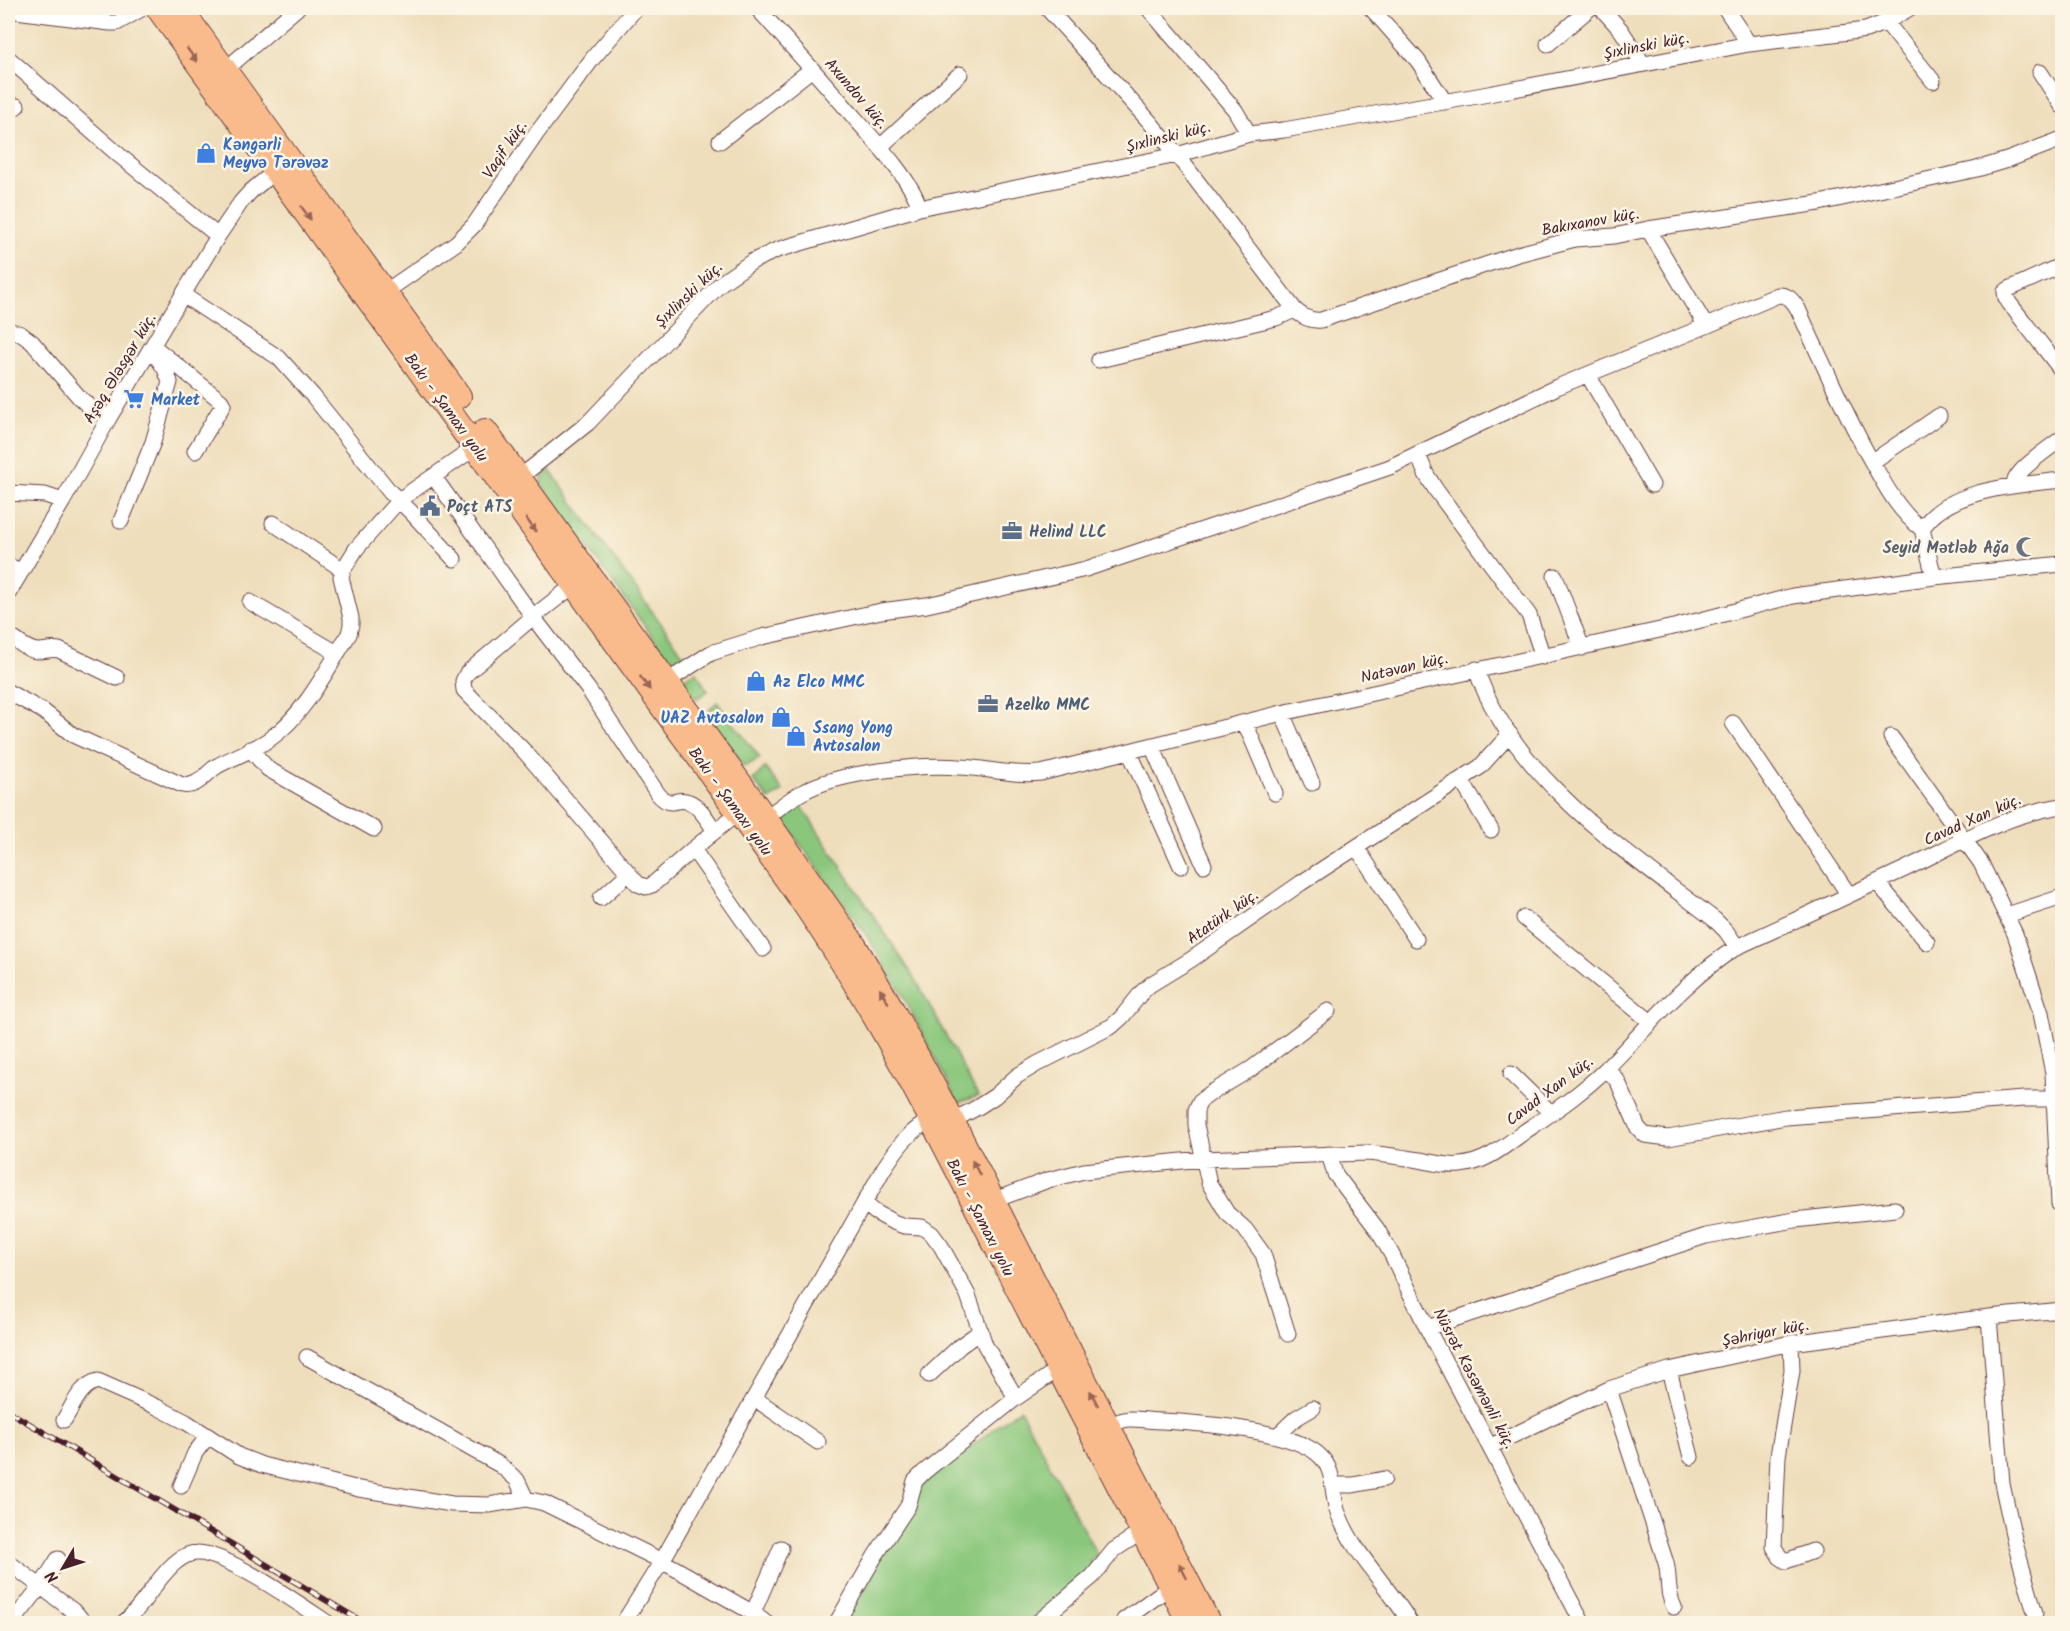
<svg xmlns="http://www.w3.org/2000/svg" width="2070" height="1631" font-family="Kalam,sans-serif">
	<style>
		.green { fill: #8ac77c; stroke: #6a7354; stroke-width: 1.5 }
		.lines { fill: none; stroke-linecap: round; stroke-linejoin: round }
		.minor-casing { stroke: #633c41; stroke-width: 17 }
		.trunk-casing { stroke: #633c41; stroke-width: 26 }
		.minor { stroke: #fff; stroke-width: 15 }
		.trunk { stroke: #fabb8c; stroke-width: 24 }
		.rail-casing { stroke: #4a1f2b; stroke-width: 6 }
		.rail { stroke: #fcf5e5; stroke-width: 4; stroke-dasharray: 11; stroke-linecap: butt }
		.oneway { fill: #996557 }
		.labels { text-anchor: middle; stroke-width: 5; stroke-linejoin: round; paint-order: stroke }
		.street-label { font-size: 16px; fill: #4a1f2b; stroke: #fcf5e5 }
		.shop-label { font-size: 16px; font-weight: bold; fill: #366cbe; stroke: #fcf5e5; text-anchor: start }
		.service-label { font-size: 16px; font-weight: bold; fill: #4e5e75; stroke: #fcf5e5; text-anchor: start }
		.worship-label { font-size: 16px; font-weight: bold; fill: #5b616d; stroke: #fcf5e5; text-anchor: end }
	</style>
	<rect width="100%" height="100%" fill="#fcf5e5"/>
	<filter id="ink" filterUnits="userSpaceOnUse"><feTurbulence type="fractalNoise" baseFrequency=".0167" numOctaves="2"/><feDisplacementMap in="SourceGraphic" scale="12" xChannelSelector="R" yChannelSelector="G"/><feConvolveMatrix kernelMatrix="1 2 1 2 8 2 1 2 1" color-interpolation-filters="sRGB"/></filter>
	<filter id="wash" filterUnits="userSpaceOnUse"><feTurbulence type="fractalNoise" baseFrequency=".008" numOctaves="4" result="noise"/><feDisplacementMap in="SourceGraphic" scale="24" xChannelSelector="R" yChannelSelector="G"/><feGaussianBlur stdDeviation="1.35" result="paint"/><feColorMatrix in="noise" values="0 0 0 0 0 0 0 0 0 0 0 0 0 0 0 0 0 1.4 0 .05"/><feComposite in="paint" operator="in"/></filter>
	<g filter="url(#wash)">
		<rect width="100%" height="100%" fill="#efdebc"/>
		<path class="green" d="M 548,468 L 686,658 L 673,665 L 540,482 Z
			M 696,672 L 708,691 L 696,699 L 681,680 Z
			M 717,702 L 760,758 L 744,767 L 706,714 Z
			M 765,768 L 783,791 L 769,800 L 753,780 Z
			M 800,804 L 917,982 L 978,1096 L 958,1103 L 900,990 L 865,933 L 784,822 Z
			M 1020,1409 L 1097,1555 L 1090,1561 L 1096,1569 L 1028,1623 L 840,1624 L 919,1487 Z"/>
	</g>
	<g filter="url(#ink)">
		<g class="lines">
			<g class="minor-casing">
				<path id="minor" d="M 757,8 C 787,41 817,74 846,108 C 864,129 916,184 919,208
					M 1047,8 L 1149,121 L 1177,155 L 1295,310
					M 1148,8 L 1235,110 L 1249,134
					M 1371,8 L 1418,61 L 1445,102
					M 1601,8 L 1621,30 L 1643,64
					M 1725,8 L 1749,44
					M 8,10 L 110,23 L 117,23 L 143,8
					M 1886,22 L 1933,81
					M 1548,44 L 1590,8
					M 8,58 L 120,156 L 218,236
					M 225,70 L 297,8
					M 2040,72 L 2062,106
					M 8,112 L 17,106
					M 720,141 L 812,69
					M 880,147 L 960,74
					M 1648,229 L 1706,326
					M 2062,265 L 2009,289 L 2005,292 L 2006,298 L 2010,304 L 2062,371
					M 385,292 L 456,243 L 474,225 L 537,133 L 593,58 L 636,8
					M 183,295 L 279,358 L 313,396 L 390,492 L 411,512 L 454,559
					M 8,330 L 21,334 L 32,342 L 79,397 L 91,408 L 109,418
					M 158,350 L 221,401 L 223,405 L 195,451
					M 1099,360 L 1276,318 L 1295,310 C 1303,317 1310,321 1321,320 L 1518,254 L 1575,239 L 1614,236 L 1648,229 L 1819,203 L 1977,169 L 2007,160 L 2062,139
					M 1588,375 L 1652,485
					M 1418,455 L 1426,474 L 1436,490 L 1529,615 L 1543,657
					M 1872,462 L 1939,416
					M 434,477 L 533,617 L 588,689 L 658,794 C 672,810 675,796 689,802 C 700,806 708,821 715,831
					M 519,478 L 588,423 L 721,283 L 753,261 L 777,250 L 919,208 L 1177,155 L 1249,134 L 1284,130 L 1483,95 L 1749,44 L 1866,30 L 1886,22 L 1910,8
					M 2014,484 C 2015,470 2050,448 2062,438
					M 8,493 L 45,495 L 63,501
					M 121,521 L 153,442 L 170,382 L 165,369 L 152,350
					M 273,523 L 343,570
					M 8,566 L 22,571
					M 1555,576 L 1582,648
					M 1934,577 L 1922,529 C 1947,488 2020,485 2062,480
					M 574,585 L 533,617 L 467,673 L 463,681 L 464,690 L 525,752 L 638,884 L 646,887 L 652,885 L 693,849 L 739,812
					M 8,594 L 63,501 L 109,418 L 218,236 L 241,202 L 251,191 L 276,171
					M 250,602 L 337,653
					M 8,635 C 16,640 29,652 39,651 C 47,651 51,648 59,650 L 117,678
					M 1476,669 C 1513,778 1628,853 1715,920 L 1726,931 L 1737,947
					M 666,682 L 711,653 L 762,637 L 881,611 L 927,605 L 1086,569 L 1390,467 L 1557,387 L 1706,326 L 1778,295 C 1789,295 1792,300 1798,309 C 1820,358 1842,407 1868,455 C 1883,481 1897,511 1922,529
					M 8,692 L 43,711 L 73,735 L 182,785 C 198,788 205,774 217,766 C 235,756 255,750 271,738 C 304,715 328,668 349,634 L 351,625 L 351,618 L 341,577 L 343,570 L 356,549 L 399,500 L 476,447
					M 1282,713 L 1312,783
					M 1245,723 L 1275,793
					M 1733,723 L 1849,895
					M 1891,737 L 1981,863 L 2015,934 L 2041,1013 L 2053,1073 L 2059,1204
					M 1152,746 L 1204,865
					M 250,749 L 268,769 L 374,829
					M 1129,751 L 1181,866
					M 1461,780 L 1491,830
					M 765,818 C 777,810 789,799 803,792 C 837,772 920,764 959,767 C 987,768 1014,776 1041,773 L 1282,713 L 1678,626 L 1793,596 L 1934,577 L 2062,564
					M 1357,848 L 1416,939
					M 693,849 L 763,949
					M 1877,882 L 1927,942
					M 601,898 L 629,873
					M 2007,915 L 2062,897
					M 1524,918 L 1651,1022
					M 1607,1068 L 1618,1082 L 1638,1128 L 1645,1135 L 1668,1138 L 1786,1117 L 2024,1099 L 2062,1099
					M 1511,1074 L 1551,1113
					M 952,1121 L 978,1107 L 995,1096 L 1017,1076 L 1037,1064 L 1112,1026 L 1122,1017 L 1142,992 L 1151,984 L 1192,959 L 1301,883 L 1480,767 L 1510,734
					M 1329,1154 L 1335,1174 L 1377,1229 L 1392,1255 L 1427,1328 L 1583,1624
					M 992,1201 L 1048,1180 L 1084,1171 L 1202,1159 L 1365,1153 C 1383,1154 1401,1157 1419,1160 C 1432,1162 1447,1167 1460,1165 C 1485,1163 1505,1146 1524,1132 C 1553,1112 1582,1093 1607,1068 C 1649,1026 1686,979 1737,947 C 1794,921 1850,895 1907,868 C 1957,844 2006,814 2062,806
					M 864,1203 L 875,1212 L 893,1222 L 904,1226 L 922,1227 L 932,1234 L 941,1246 L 968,1295 L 985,1345 L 1016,1398
					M 1989,1317 L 2002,1483 L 2015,1543 L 2035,1613
					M 1427,1328 L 1706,1236 L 1795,1220 L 1895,1209
					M 1288,1334 L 1263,1254 L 1245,1229 L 1227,1213 L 1209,1183 L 1196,1125 L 1196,1110 L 1200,1101 L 1211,1093 L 1251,1069 L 1328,1011
					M 1791,1343 L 1792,1371 L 1778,1456 L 1774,1547 L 1780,1557 L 1786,1561 L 1813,1551
					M 307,1357 L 500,1465 L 517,1480 L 526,1499
					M 1669,1370 L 1691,1457
					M 929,1375 L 960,1346 L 981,1331
					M 1609,1389 L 1666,1563 C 1670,1579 1666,1592 1674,1607
					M 754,1398 L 818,1442
					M 64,1420 C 73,1406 80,1385 98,1381 L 157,1407 L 186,1422 L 239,1456 L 262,1465 L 359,1489 L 452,1504 L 489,1505 L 526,1499 L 544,1503 L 662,1561 L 753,1613 L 767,1624
					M 1108,1426 C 1115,1423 1123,1419 1130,1419 C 1141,1419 1152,1421 1162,1421 C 1199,1423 1296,1430 1321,1457 C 1336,1472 1331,1495 1338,1513 C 1354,1555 1388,1585 1411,1624
					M 1277,1436 L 1296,1418 L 1313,1408
					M 1491,1446 L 1609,1389 L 1669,1370 L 1791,1343 L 1989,1317 L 2062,1310
					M 1333,1485 L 1353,1485 L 1384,1479
					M 181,1486 L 195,1453 L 208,1436
					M 8,1562 L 76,1613 L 85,1624
					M 753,1613 L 781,1548
					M 625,1620 L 662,1561 L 884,1168 C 900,1144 907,1134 931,1119
					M 11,1624 L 41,1586 L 58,1559
					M 122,1624 C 144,1607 155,1579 176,1562 C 182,1557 189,1553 197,1553 C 226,1552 302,1606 329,1624
					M 836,1624 L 875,1556 L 908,1506 L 915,1481 L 924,1472 L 1016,1398 L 1060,1368
					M 1036,1624 L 1092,1577 L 1114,1550 L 1143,1531
					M 1123,1624 L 1124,1620 L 1171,1586"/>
			</g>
			<g class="trunk-casing">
				<path id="trunk" d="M 158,8 L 786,878 C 873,999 938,1131 1005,1264 C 1066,1384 1129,1504 1190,1624
					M 180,8 L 459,396
					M 485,431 L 765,818 L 854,945 L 889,1004 L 952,1121 L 1209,1624"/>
			</g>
			<use href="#minor" class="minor"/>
			<use href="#trunk" class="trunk"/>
			<g class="rail-casing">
				<path id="rail" d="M 8,1411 L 366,1624"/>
			</g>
			<use href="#rail" class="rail"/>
		</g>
		<defs><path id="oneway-solid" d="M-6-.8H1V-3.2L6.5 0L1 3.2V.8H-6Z" transform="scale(1.5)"/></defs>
		<g class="oneway">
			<use href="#oneway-solid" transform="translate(192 55) rotate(54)"/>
			<use href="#oneway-solid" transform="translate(306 213) rotate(54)"/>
			<use href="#oneway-solid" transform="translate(531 525) rotate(55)"/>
			<use href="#oneway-solid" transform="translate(645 683) rotate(54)"/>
			<use href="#oneway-solid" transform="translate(884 996) rotate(-121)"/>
			<use href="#oneway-solid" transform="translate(976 1168) rotate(-117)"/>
			<use href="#oneway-solid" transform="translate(1094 1398) rotate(-118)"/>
			<use href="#oneway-solid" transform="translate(1183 1571) rotate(-117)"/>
		</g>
	</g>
	<defs>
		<g id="shop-bare" transform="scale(1.62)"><path d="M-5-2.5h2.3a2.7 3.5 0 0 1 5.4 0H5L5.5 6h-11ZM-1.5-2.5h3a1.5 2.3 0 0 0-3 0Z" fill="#3f7fe0" stroke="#fcf5e5" stroke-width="2.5" paint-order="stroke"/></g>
		<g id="supermarket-bare" transform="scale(1.62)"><path d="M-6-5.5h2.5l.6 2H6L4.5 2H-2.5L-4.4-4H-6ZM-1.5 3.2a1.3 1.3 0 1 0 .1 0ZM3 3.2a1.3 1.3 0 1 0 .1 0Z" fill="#3f7fe0" stroke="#fcf5e5" stroke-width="2.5" paint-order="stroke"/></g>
		<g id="civic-bare" transform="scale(1.62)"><path d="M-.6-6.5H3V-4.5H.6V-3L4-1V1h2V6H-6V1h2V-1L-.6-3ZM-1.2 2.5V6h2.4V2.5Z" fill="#5c6f8a" stroke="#fcf5e5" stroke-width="2.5" paint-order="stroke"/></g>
		<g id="office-bare" transform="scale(1.62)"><path d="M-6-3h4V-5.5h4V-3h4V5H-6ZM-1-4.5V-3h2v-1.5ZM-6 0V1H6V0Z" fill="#5c6f8a" stroke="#fcf5e5" stroke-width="2.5" paint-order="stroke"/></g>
		<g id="mosque-bare" transform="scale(1.62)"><path d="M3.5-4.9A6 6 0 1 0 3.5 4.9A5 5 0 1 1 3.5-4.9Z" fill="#6b7280" stroke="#fcf5e5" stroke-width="2.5" paint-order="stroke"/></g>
	</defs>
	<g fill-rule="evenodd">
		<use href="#shop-bare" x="206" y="153"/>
		<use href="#supermarket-bare" x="134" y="399"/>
		<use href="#civic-bare" x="430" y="506"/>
		<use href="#office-bare" x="1012" y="531"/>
		<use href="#mosque-bare" x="2026" y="547"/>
		<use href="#shop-bare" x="756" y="681"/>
		<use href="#office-bare" x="988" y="704"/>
		<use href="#shop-bare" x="781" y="717"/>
		<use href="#shop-bare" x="796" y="736"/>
	</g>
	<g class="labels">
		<g class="street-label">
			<text transform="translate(1646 45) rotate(-11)" y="6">Şıxlinski küç.</text>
			<text transform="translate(857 93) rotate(49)" y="6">Axundov küç.</text>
			<text transform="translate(1168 136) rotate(-14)" y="6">Şıxlinski küç.</text>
			<text transform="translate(504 149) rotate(-56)" y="6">Vaqif küç.</text>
			<text transform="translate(1590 221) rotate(-10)" y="6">Bakıxanov küç.</text>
			<text transform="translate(688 294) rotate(-44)" y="6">Şıxlinski küç.</text>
			<text transform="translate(119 368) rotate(-59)" y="6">Aşəq Ələsgər küç.</text>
			<text transform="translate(447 407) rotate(54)" y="6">Bakı - Şamaxı yolu</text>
			<text transform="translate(1404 667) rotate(-13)" y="6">Natəvan küç.</text>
			<text transform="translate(731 801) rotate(54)" y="6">Bakı - Şamaxı yolu</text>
			<text transform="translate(1972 819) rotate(-24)" y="6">Cavad Xan küç.</text>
			<text transform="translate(1222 916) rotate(-35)" y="6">Atatürk küç.</text>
			<text transform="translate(1549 1090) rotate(-37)" y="6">Cavad Xan küç.</text>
			<text transform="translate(981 1217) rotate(63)" y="6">Bakı - Şamaxı yolu</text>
			<text transform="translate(1765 1332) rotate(-11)" y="6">Şəhriyar küç.</text>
			<text transform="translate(1475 1378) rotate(62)" y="6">Nüsrət Kəsəmənli küç.</text>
		</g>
		<g class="shop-label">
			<text x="223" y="150">Kəngərli<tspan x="223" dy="18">Meyvə Tərəvəz</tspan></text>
			<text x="151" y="405">Market</text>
			<text x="773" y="687">Az Elco MMC</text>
			<text x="764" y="723" text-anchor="end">UAZ Avtosalon</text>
			<text x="813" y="733">Ssang Yong<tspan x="813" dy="18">Avtosalon</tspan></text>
		</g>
		<g class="service-label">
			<text x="447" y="512">Poçt ATS</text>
			<text x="1029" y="537">Helind LLC</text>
			<text x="1005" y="710">Azelko MMC</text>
		</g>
		<g class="worship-label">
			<text x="2009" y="553">Seyid Mətləb Ağa</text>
		</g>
	</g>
	<rect width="2070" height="1631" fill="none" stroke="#fcf5e5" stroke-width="30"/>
	<g transform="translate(63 1568) rotate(231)" stroke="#fcf5e5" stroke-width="4.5" paint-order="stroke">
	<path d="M0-4.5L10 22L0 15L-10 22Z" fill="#4a1f2b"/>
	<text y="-9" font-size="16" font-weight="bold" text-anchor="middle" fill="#4a1f2b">N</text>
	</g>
</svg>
